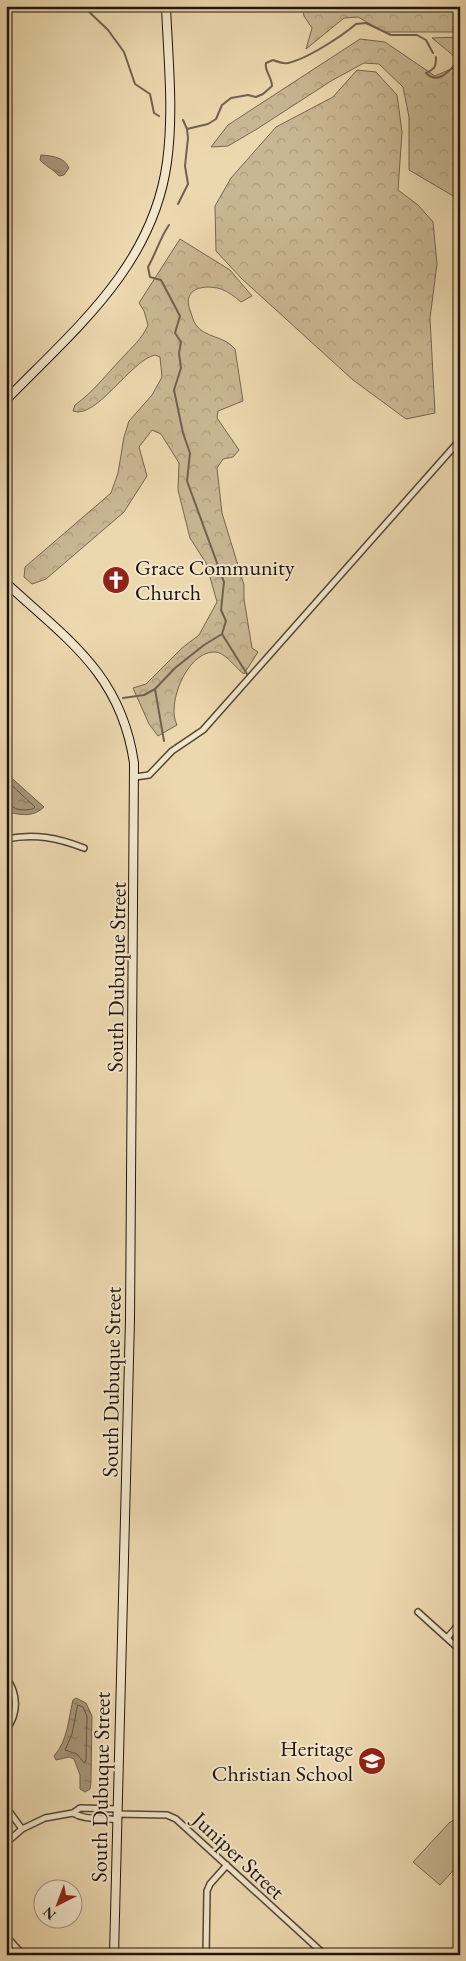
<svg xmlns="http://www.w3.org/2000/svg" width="466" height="1961" font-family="'EB Garamond',serif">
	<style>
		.green { fill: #c9b793; stroke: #746650 }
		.forest { fill: url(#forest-crowns); stroke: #746650 }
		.water { fill: url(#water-ripples); stroke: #71614d }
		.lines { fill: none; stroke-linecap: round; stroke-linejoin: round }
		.shore { stroke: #645442; stroke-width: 1 }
		.stream { stroke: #71614d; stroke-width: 2 }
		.minor-casing { stroke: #534536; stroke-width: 8 }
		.secondary-casing { stroke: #20140d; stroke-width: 10 }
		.minor { stroke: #f3e6cb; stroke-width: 5 }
		.secondary { stroke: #f3e6cb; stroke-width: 8 }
		.labels { text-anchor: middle; stroke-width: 4; stroke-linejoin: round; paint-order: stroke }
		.poi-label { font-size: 22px; fill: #20140d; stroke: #f3e6cb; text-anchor: start }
		.street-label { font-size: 22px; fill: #20140d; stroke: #f3e6cb }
	</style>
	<defs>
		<pattern id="forest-crowns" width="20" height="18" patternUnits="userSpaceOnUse" patternTransform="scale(1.25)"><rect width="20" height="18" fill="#c9b793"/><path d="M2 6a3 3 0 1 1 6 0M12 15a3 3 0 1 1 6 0" fill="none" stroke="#ac9c7e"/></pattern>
		<pattern id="water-ripples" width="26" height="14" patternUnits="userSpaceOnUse" patternTransform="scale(1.25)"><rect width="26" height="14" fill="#a79578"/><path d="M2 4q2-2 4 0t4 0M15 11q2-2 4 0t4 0" fill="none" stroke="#887861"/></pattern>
	</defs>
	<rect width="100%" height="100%" fill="#ecd8af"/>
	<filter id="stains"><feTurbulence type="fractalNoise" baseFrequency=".004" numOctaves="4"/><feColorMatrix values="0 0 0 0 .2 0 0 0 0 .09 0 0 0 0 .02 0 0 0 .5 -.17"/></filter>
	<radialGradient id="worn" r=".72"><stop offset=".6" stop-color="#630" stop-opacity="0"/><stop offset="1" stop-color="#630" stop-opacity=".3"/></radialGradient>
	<path class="green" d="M 460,37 L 460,61 L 432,38 Z
		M 460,1818 L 460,1863 L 440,1885 L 413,1862 L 450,1822 Z"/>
	<path class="forest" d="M 302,6 L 460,6 L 460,32 L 384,32 L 358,17 L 344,18 L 306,49 L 312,28 L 304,16 Z
		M 360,39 L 385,42 L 435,76 L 460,65 L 460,190 L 455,197 L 409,170 L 409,117 L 403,87 L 379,64 L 364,63 L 331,81 L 257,129 L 228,146 L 211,147 L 228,125 Z
		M 357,70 L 376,72 L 397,95 L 402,132 L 398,190 L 418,205 L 433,222 L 437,264 L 430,318 L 435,413 L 406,419 L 353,380 L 242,279 L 216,251 L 215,206 L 231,178 L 276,127 L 333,97 Z
		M 180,239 L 230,270 L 252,296 L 241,302 C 235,297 229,292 221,289 C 204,284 182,288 190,310 C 192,315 193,321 196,325 C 205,338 225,336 235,349 L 243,401 L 218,411 L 217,418 L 239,450 L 233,457 L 223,459 L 217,468 L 222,513 L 244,585 L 244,599 L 252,648 L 258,652 L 244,674 C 234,667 225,651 213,652 C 187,653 166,704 177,725 L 158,736 L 149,724 L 133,688 L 146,684 L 182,648 L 199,635 L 217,602 L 206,563 L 190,538 L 178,490 L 179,463 L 161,434 L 152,430 L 139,447 L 147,476 L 124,512 L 46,579 L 32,584 L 24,577 L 25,567 L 111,493 L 118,473 L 124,437 L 129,421 L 152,395 L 162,377 L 160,357 L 155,355 C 131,360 96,420 73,411 L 75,405 C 93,392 106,375 122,358 C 132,347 142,339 148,325 L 144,311 L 139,303 Z"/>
	<path class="water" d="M 41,155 C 53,156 64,157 69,168 L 64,175 L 59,176 C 53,169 44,165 40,160 Z
		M 6,773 L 44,807 C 33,817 24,815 11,813 L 6,805 Z
		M 76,1698 L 86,1703 L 92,1716 L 91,1782 L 90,1789 L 85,1792 L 80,1789 L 80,1775 L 74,1759 L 69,1757 L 56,1760 L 54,1756 C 68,1740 68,1720 73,1700 Z"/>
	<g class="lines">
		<path class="shore" d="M 6,780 L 35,807 L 33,809 C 27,810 18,811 13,807 C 7,803 14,805 6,804
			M 78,1705 L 83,1707 L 87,1716 L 86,1760 L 84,1763 L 77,1754 L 65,1750 L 72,1734 Z"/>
		<path class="stream" d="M 83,6 L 108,30 L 124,52 L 135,84 L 150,94 L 154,113 L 159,116
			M 436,57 C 436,67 435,69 426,73 C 439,86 450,69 460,60
			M 183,120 L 187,129
			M 178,204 L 188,184 L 185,166 L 188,138 L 187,129 L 208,124 L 216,119 L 222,105 L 231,98 L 248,95 L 256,97 L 263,94 L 272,86 C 272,77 264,71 266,63 L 273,60 C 278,62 283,64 288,63 C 307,59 342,36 356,24 L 366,23 L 391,35 L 417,35 L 426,40 L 433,53
			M 222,634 L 247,674
			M 155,689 L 164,741
			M 123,698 L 144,695 L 155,689 L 175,668 L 204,645 L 222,634 L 226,621 L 221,610 L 224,582 L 187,481 L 190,453 L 183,433 L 174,390 L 181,368 L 179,353 L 181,342 L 175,333 L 180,316 L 161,280 L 150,277 L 148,267 C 156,253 160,238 169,225"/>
		<g class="minor-casing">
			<path id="minor" d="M 135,777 L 149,775 L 172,751 L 203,730 L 460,440
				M 6,839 C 35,833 58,838 84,848
				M 418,1612 L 460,1650
				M 447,1638 L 460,1623
				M 6,1677 C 18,1694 19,1713 6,1730
				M 6,1807 L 22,1829
				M 73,1813 C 86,1821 102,1817 117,1820
				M 117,1814 L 167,1815 L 176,1819 L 325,1955
				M 6,1843 L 22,1829 L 45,1818 L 73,1813 L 80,1808 L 117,1809
				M 6,1936 L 23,1955
				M 206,1955 L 207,1891 L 210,1884 L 227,1865"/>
		</g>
		<g class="secondary-casing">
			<path id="secondary" d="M 6,400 C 75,329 153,266 167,162 C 174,111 168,58 166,6
				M 6,583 C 68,640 121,674 134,763 L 130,1320 L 114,1955"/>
		</g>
		<use href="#minor" class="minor"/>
		<use href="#secondary" class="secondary"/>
	</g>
	<defs>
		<g id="church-disc" transform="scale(1.4375)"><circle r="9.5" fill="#8f2418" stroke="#f3e6cb"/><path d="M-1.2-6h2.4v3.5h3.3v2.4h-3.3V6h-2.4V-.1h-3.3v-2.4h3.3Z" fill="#fff"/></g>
		<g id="school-disc" transform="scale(1.4375)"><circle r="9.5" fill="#8f2418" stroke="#f3e6cb"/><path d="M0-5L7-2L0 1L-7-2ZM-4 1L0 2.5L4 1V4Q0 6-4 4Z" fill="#fff"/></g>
	</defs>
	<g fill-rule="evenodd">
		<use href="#church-disc" x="116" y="580"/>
		<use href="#school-disc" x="372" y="1761"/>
	</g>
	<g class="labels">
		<g class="poi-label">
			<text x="135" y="575">Grace Community<tspan x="135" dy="25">Church</tspan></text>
			<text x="353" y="1756" text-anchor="end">Heritage<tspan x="353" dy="25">Christian School</tspan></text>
		</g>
		<g class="street-label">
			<text transform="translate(116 977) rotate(-89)" y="8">South Dubuque Street</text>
			<text transform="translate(111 1382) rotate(-89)" y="8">South Dubuque Street</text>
			<text transform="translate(100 1787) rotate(-89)" y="8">South Dubuque Street</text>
			<text transform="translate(239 1855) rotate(43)" y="8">Juniper Street</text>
		</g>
	</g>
	<rect width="466" height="1961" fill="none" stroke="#ecd8af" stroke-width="25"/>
	<rect x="8" y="8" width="451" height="1946" fill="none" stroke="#20140d" stroke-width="2.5"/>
	<rect x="12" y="12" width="441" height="1936" fill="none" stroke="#20140d"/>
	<g transform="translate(58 1904) rotate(222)"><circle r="24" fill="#f3e6cb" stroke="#9f927f"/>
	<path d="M0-4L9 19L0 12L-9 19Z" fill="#8f2418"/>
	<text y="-8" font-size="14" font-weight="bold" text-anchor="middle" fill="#20140d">N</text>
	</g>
	<rect width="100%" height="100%" filter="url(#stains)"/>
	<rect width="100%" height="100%" fill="url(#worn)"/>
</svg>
